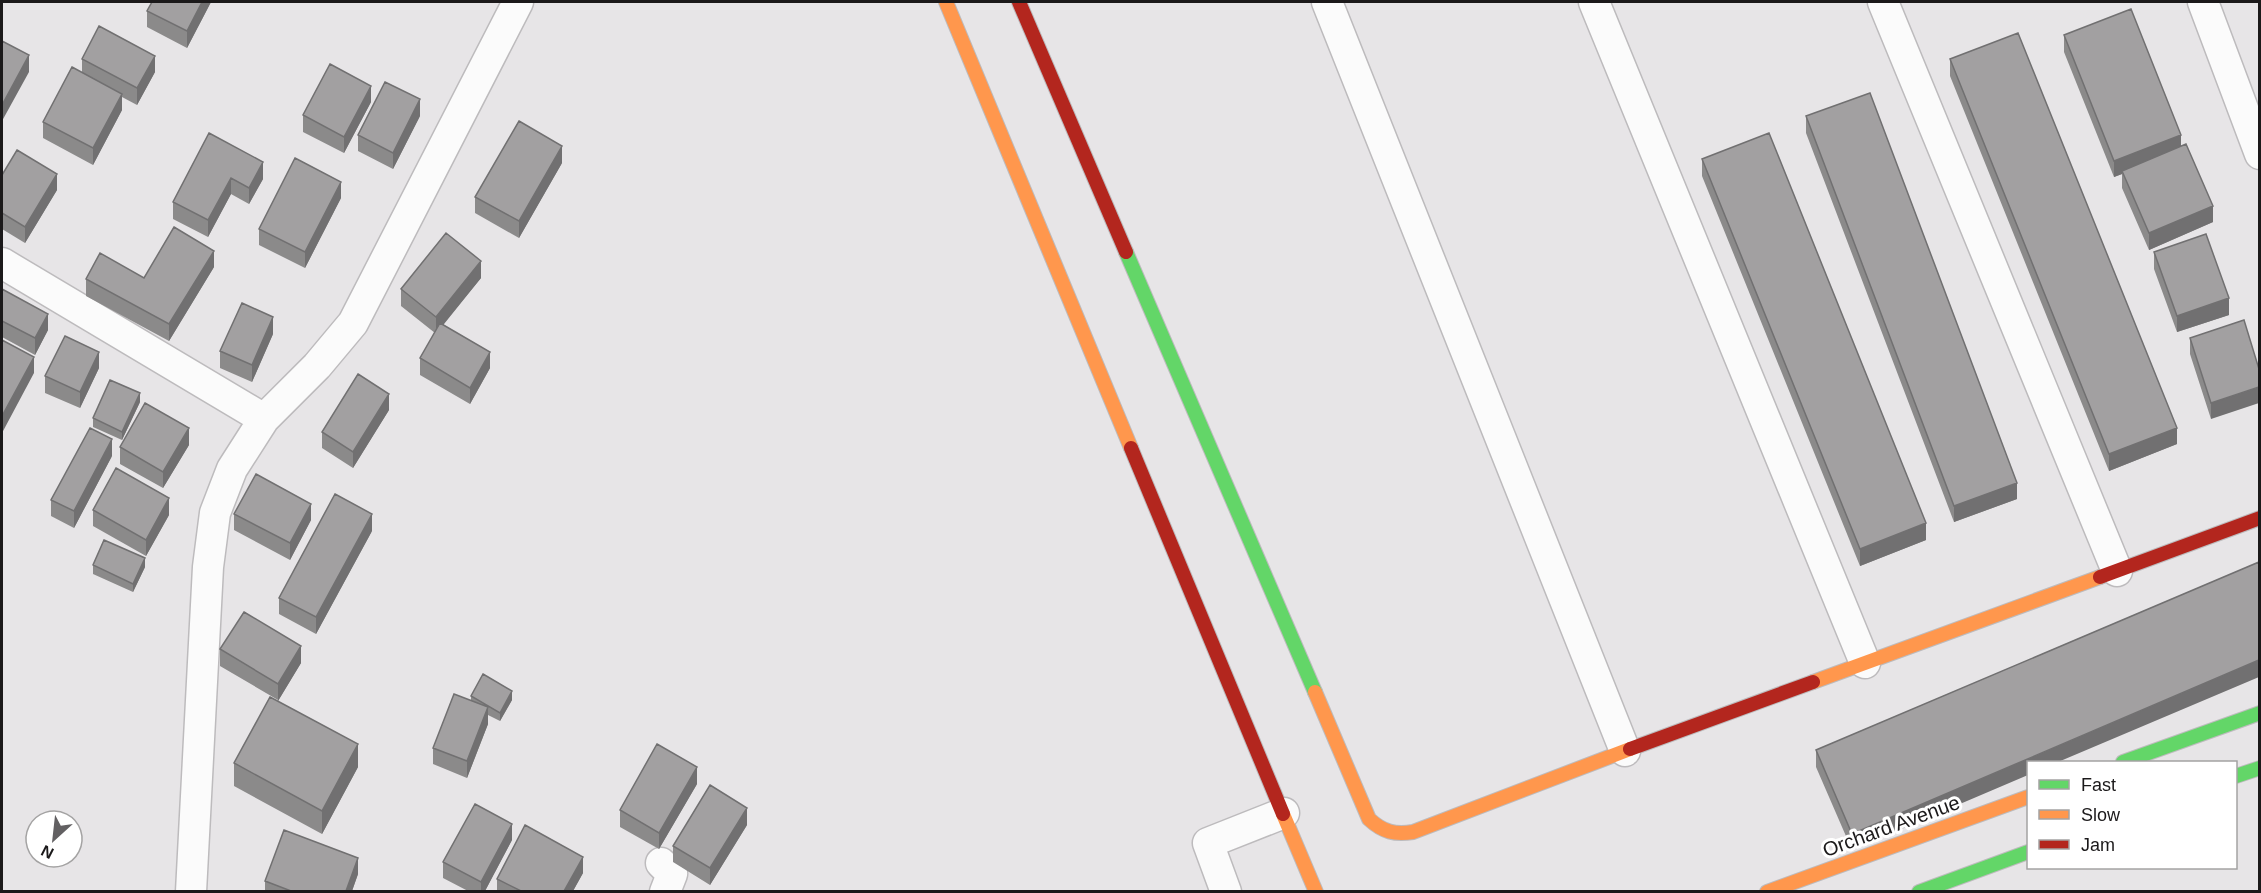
<svg xmlns="http://www.w3.org/2000/svg" width="2261" height="893" font-family="Helvetica,sans-serif">
	<style>
		.lines { fill: none; stroke-linecap: round; stroke-linejoin: round }
		.street-casing { stroke: #bdbbbd; stroke-width: 33 }
		.fast-casing { stroke: #bdbbbd; stroke-width: 16 }
		.slow-casing { stroke: #bdbbbd; stroke-width: 16 }
		.jam-casing { stroke: #bdbbbd; stroke-width: 16 }
		.street { stroke: #fbfbfb; stroke-width: 30 }
		.fast { stroke: #63d668; stroke-width: 14 }
		.slow { stroke: #ff974d; stroke-width: 14 }
		.jam { stroke: #b3261e; stroke-width: 14 }
		.wall { fill: #8b8a8a }
		.shaded-wall { fill: #717071 }
		.building { fill: #a2a0a1; stroke: #717071; stroke-width: 1.5 }
		.labels { text-anchor: middle; stroke-width: 6; stroke-linejoin: round; paint-order: stroke }
		.street-label { font-size: 20px; fill: #1b191a; stroke: #fff }
	</style>
	<rect width="100%" height="100%" fill="#e7e5e7"/>
	<g class="lines">
		<g class="street-casing">
			<path id="street" d="M 1327,2 L 1625,751
				M 1594,2 L 1865,663
				M 1883,2 L 2117,571
				M 2203,2 L 2260,154
				M 2,263 L 264,419
				M 661,863 L 672,874 L 665,892
				M 191,892 L 208,567 L 215,513 L 232,469 L 264,419 L 317,366 L 353,323 L 518,2
				M 1226,892 L 1208,843 L 1284,813"/>
		</g>
		<g class="fast-casing">
			<path id="fast" d="M 1126,252 L 1315,692
				M 2123,762 L 2260,713
				M 2236,776 L 2260,768
				M 1919,892 L 2028,852"/>
		</g>
		<g class="slow-casing">
			<path id="slow" d="M 946,2 L 1131,448
				M 1813,682 L 2100,577
				M 1315,692 L 1369,819 C 1383,832 1395,835 1413,832 L 1630,749
				M 1283,814 L 1316,892
				M 1767,892 L 2028,797"/>
		</g>
		<g class="jam-casing">
			<path id="jam" d="M 1019,2 L 1126,252
				M 1131,448 L 1283,814
				M 2100,577 L 2260,518
				M 1630,749 L 1813,682"/>
		</g>
		<use href="#street" class="street"/>
		<use href="#fast" class="fast"/>
		<use href="#slow" class="slow"/>
		<use href="#jam" class="jam"/>
	</g>
	<path class="wall" d="M 211,2 L 187,48 L 147,27 L 147,11 Z
		M 2064,35 L 2181,146 L 2213,222 L 2149,250 L 2122,188 L 2122,174 L 2114,177 L 2064,52 Z
		M 82,59 L 155,72 L 137,105 L 122,97 L 122,110 L 93,165 L 43,138 L 43,122 L 82,72 Z
		M 1950,59 L 2177,444 L 2109,471 L 1950,76 Z
		M 371,102 L 344,153 L 303,132 L 303,115 Z
		M 420,116 L 393,169 L 358,151 L 358,135 Z
		M 1806,116 L 2017,499 L 1954,522 L 1806,133 Z
		M 209,133 L 263,179 L 249,204 L 231,194 L 208,237 L 173,219 L 173,202 Z
		M 1702,159 L 1926,540 L 1860,566 L 1702,176 Z
		M 562,163 L 519,238 L 475,213 L 475,197 Z
		M 2,175 L 57,190 L 25,243 L 2,229 Z
		M 341,198 L 305,268 L 259,245 L 259,229 Z
		M 2154,252 L 2229,315 L 2177,332 L 2154,269 Z
		M 214,267 L 169,341 L 86,296 L 86,279 L 144,278 Z
		M 481,278 L 443,324 L 490,368 L 470,404 L 420,375 L 420,358 L 435,333 L 401,306 L 401,289 Z
		M 2,289 L 48,330 L 35,355 L 2,337 Z
		M 2244,320 L 2211,419 L 2190,354 L 2190,338 Z
		M 273,334 L 252,382 L 220,368 L 220,351 Z
		M 99,368 L 80,408 L 45,393 L 45,376 Z
		M 140,402 L 122,440 L 93,427 L 93,418 Z
		M 389,410 L 353,468 L 322,448 L 322,432 Z
		M 189,445 L 163,488 L 120,464 L 120,447 Z
		M 112,456 L 74,528 L 51,516 L 51,500 Z
		M 93,510 L 169,515 L 146,556 L 93,526 Z
		M 234,514 L 311,520 L 290,560 L 234,530 Z
		M 372,531 L 316,634 L 279,614 L 279,598 Z
		M 2259,562 L 1852,850 L 1816,767 L 1816,750 Z
		M 93,565 L 145,567 L 133,592 L 93,574 Z
		M 220,649 L 301,663 L 278,701 L 358,767 L 322,834 L 234,786 L 234,763 L 278,700 L 220,666 Z
		M 471,696 L 512,700 L 500,721 L 488,715 L 488,724 L 467,778 L 433,764 L 433,748 L 471,701 Z
		M 697,784 L 659,849 L 620,827 L 620,810 Z
		M 747,825 L 710,885 L 673,862 L 673,846 Z
		M 512,840 L 485,891 L 468,891 L 443,878 L 443,862 Z
		M 583,873 L 573,891 L 497,891 L 497,879 Z
		M 358,874 L 352,891 L 265,891 L 265,881 Z"/>
	<path class="shaded-wall" d="M 202,2 L 211,2 L 187,48 L 187,31 Z
		M 29,55 L 29,72 L 2,121 L 2,105 Z
		M 155,56 L 155,72 L 137,105 L 137,88 Z
		M 371,86 L 371,102 L 344,153 L 344,137 Z
		M 122,94 L 122,110 L 93,165 L 93,148 Z
		M 420,99 L 420,116 L 393,169 L 393,153 Z
		M 2181,135 L 2181,151 L 2122,171 L 2122,174 L 2114,177 L 2114,161 Z
		M 562,146 L 562,163 L 519,238 L 519,221 Z
		M 263,162 L 263,179 L 249,204 L 249,188 Z
		M 57,174 L 57,190 L 25,243 L 25,227 Z
		M 231,178 L 231,194 L 208,237 L 208,220 Z
		M 341,182 L 341,198 L 305,268 L 305,252 Z
		M 2213,206 L 2213,222 L 2149,250 L 2149,233 Z
		M 214,251 L 214,267 L 169,341 L 169,324 Z
		M 481,261 L 481,278 L 436,334 L 436,317 Z
		M 2229,298 L 2229,315 L 2177,332 L 2177,316 Z
		M 48,314 L 48,330 L 35,355 L 35,338 Z
		M 273,317 L 273,334 L 252,382 L 252,365 Z
		M 99,352 L 99,368 L 80,408 L 80,392 Z
		M 490,352 L 490,368 L 470,404 L 470,388 Z
		M 34,357 L 34,373 L 2,433 L 2,416 Z
		M 2259,387 L 2259,403 L 2211,419 L 2211,403 Z
		M 140,393 L 140,402 L 122,440 L 122,432 Z
		M 389,394 L 389,410 L 353,468 L 353,452 Z
		M 189,428 L 189,445 L 163,488 L 163,472 Z
		M 2177,428 L 2177,444 L 2109,471 L 2109,454 Z
		M 112,439 L 112,456 L 74,528 L 74,511 Z
		M 2017,483 L 2017,499 L 1954,522 L 1954,506 Z
		M 169,498 L 169,515 L 146,556 L 146,540 Z
		M 311,504 L 311,520 L 290,560 L 290,543 Z
		M 372,514 L 372,531 L 316,634 L 316,617 Z
		M 1926,523 L 1926,540 L 1860,566 L 1860,549 Z
		M 145,558 L 145,567 L 133,592 L 133,584 Z
		M 301,646 L 301,663 L 278,701 L 278,684 Z
		M 2259,660 L 2259,677 L 2058,762 L 2028,762 L 2028,775 L 1852,850 L 1852,834 Z
		M 512,691 L 512,700 L 500,721 L 500,713 Z
		M 488,707 L 488,724 L 467,778 L 467,761 Z
		M 358,744 L 358,767 L 322,834 L 322,811 Z
		M 697,767 L 697,784 L 659,849 L 659,833 Z
		M 747,808 L 747,825 L 710,885 L 710,868 Z
		M 512,824 L 512,840 L 485,891 L 481,891 L 481,882 Z
		M 583,857 L 583,873 L 573,891 L 564,891 Z
		M 358,858 L 358,874 L 352,891 L 346,891 Z"/>
	<path class="building" d="M 152,2 L 202,2 L 187,31 L 147,11 Z
		M 2131,9 L 2181,135 L 2114,161 L 2064,35 Z
		M 99,26 L 155,56 L 137,88 L 82,59 Z
		M 2018,33 L 2177,428 L 2109,454 L 1950,59 Z
		M 2,41 L 29,55 L 2,105 Z
		M 330,64 L 371,86 L 344,137 L 303,115 Z
		M 72,67 L 122,94 L 93,148 L 43,122 Z
		M 385,82 L 420,99 L 393,153 L 358,135 Z
		M 1870,93 L 2017,483 L 1954,506 L 1806,116 Z
		M 519,121 L 562,146 L 519,221 L 475,197 Z
		M 209,133 L 263,162 L 249,188 L 231,178 L 208,220 L 173,202 Z
		M 1769,133 L 1926,523 L 1860,549 L 1702,159 Z
		M 2186,144 L 2213,206 L 2149,233 L 2122,171 Z
		M 17,150 L 57,174 L 25,227 L 2,213 L 2,175 Z
		M 295,158 L 341,182 L 305,252 L 259,229 Z
		M 174,227 L 214,251 L 169,324 L 86,279 L 100,253 L 144,278 Z
		M 446,233 L 481,261 L 436,317 L 401,289 Z
		M 2206,234 L 2229,298 L 2177,316 L 2154,252 Z
		M 2,289 L 48,314 L 35,338 L 2,321 Z
		M 242,303 L 273,317 L 252,365 L 220,351 Z
		M 2244,320 L 2259,369 L 2259,387 L 2211,403 L 2190,338 Z
		M 440,323 L 490,352 L 470,388 L 420,358 Z
		M 65,336 L 99,352 L 80,392 L 45,376 Z
		M 2,340 L 34,357 L 2,416 Z
		M 358,374 L 389,394 L 353,452 L 322,432 Z
		M 110,380 L 140,393 L 122,432 L 93,418 Z
		M 145,403 L 189,428 L 163,472 L 120,447 Z
		M 90,428 L 112,439 L 74,511 L 51,500 Z
		M 116,468 L 169,498 L 146,540 L 93,510 Z
		M 256,474 L 311,504 L 290,543 L 234,514 Z
		M 335,494 L 372,514 L 316,617 L 279,598 Z
		M 104,540 L 145,558 L 133,584 L 93,565 Z
		M 2259,562 L 2259,660 L 1852,834 L 1816,750 Z
		M 244,612 L 301,646 L 278,684 L 220,649 Z
		M 483,674 L 512,691 L 500,713 L 471,696 Z
		M 454,694 L 488,707 L 467,761 L 433,748 Z
		M 270,697 L 358,744 L 322,811 L 234,763 Z
		M 657,744 L 697,767 L 659,833 L 620,810 Z
		M 710,785 L 747,808 L 710,868 L 673,846 Z
		M 475,804 L 512,824 L 481,882 L 443,862 Z
		M 525,825 L 583,857 L 564,891 L 521,891 L 497,879 Z
		M 284,830 L 358,858 L 346,891 L 291,891 L 265,881 Z"/>
	<g class="labels">
		<g class="street-label">
			<text transform="translate(1891 826) rotate(-20)" y="7">Orchard Avenue</text>
		</g>
	</g>
	<rect width="2261" height="893" fill="none" stroke="#1b191a" stroke-width="6"/>
	<rect x="2027" y="761" width="210" height="108" fill="#ffffff" stroke="#a4a3a3" stroke-width="1.5"/>
	<rect x="2039" y="780" width="30" height="9" fill="#63d668" stroke="#a4a3a3" stroke-width="1.5"/>
	<text x="2081" y="791" font-size="18" fill="#1b191a">Fast</text>
	<rect x="2039" y="810" width="30" height="9" fill="#ff974d" stroke="#a4a3a3" stroke-width="1.5"/>
	<text x="2081" y="821" font-size="18" fill="#1b191a">Slow</text>
	<rect x="2039" y="840" width="30" height="9" fill="#b3261e" stroke="#a4a3a3" stroke-width="1.5"/>
	<text x="2081" y="851" font-size="18" fill="#1b191a">Jam</text>
	<g transform="translate(54 839) rotate(207)"><circle r="28" fill="#ffffff" stroke="#a4a3a3" stroke-width="1.5"/>
	<path d="M0-4.5L10 22L0 15L-10 22Z" fill="#626062"/>
	<text y="-9" font-size="16" font-weight="bold" text-anchor="middle" fill="#1b191a">N</text>
	</g>
</svg>
